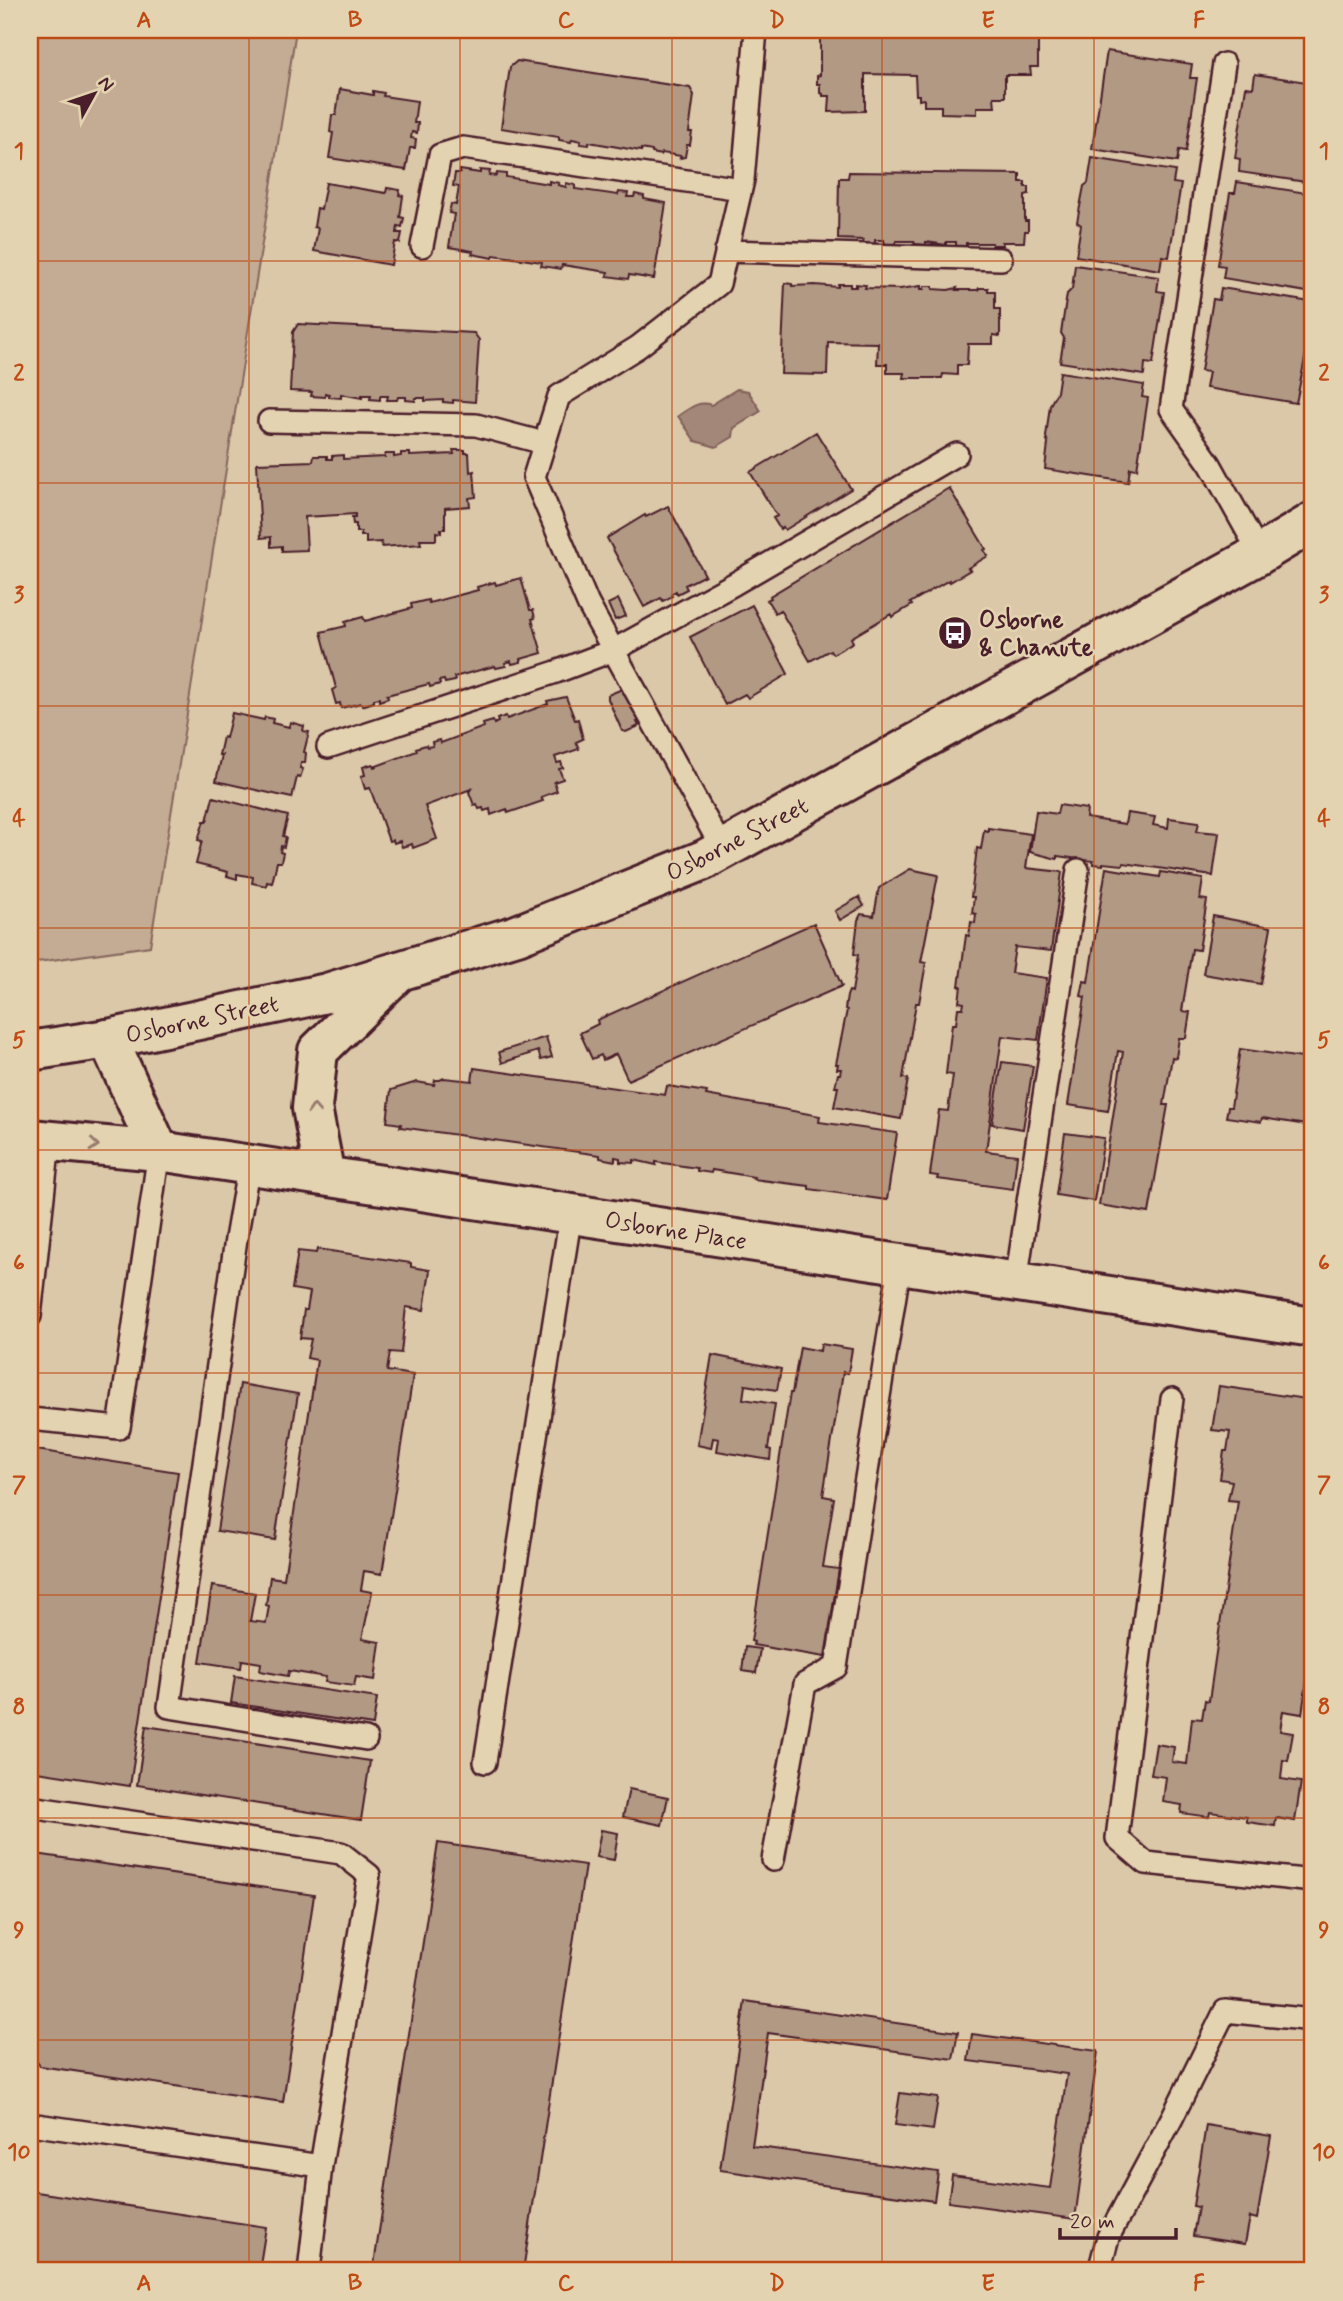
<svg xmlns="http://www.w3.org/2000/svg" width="1343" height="2301" font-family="Mynerve,sans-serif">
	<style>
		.green { fill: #c3ac93; stroke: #86665f; stroke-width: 2 }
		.water { fill: #a38778; stroke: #7f5d59; stroke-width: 2 }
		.building { fill: #b29984; stroke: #4a1f2b; stroke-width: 2 }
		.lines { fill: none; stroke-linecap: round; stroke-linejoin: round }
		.service-casing { stroke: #4a1f2b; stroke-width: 26 }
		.tertiary-casing { stroke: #4a1f2b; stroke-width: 44 }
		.primary-casing { stroke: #4a1f2b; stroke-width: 44 }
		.service { stroke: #e4d3b0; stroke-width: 21 }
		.tertiary { stroke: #e4d3b0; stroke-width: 38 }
		.primary { stroke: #e4d3b0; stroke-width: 38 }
		.oneway { stroke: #97796e }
		.grid { fill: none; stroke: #c04a14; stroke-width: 2; stroke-opacity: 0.55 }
		.labels { text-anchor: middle; stroke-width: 5; stroke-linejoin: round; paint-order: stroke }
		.poi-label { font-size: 24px; font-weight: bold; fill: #4a1f2b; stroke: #e4d3b0; text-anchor: start }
		.street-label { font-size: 24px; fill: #4a1f2b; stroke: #e4d3b0 }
		.neatline { fill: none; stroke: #c04a14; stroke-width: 2.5 }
		.grid-label { font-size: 23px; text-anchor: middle; font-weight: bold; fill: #c04a14 }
	</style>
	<rect width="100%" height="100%" fill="#dbc8a8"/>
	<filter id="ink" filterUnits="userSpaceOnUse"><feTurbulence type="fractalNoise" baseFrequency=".0143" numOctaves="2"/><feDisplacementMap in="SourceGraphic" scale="14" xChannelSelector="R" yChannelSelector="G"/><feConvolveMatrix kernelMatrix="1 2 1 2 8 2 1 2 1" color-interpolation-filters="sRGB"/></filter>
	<g filter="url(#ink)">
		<path class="green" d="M 30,30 L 296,30 L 150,946 L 30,963 Z"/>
		<path class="water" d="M 737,389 L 748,391 L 761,411 L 734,428 L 733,437 L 716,447 L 695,441 L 678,416 C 689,409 698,400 711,405 Z"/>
		<path class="building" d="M 818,30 L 1038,30 L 1038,67 L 1030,67 L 1031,75 L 1005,75 L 1005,97 L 994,97 L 995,107 L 977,107 L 977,114 L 941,113 L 941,106 L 924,106 L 924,99 L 919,100 L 919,95 L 916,95 L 915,75 L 865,74 L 865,111 L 829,112 L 830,96 L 823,96 L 823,94 L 820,93 L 820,84 L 817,84 L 817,76 L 820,75 L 820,35 L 817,36 Z
			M 1107,51 L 1192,64 L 1190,78 L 1197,78 L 1186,151 L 1179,150 L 1177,162 L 1092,149 Z
			M 517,61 L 690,88 L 694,95 L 689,132 L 692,132 L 690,145 L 687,145 L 685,157 L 680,158 L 681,156 L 662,153 L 661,155 L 652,153 L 652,151 L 641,149 L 641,151 L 589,142 L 589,145 L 580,144 L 581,141 L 572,139 L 571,142 L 559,140 L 559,137 L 501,128 L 510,67 Z
			M 1255,74 L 1313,83 L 1313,183 L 1239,172 L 1240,159 L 1235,158 L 1246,87 L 1253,88 Z
			M 340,89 L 373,95 L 373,91 L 384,93 L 383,96 L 417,101 L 414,123 L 418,123 L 417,133 L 412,132 L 411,138 L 416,139 L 415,148 L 410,148 L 406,170 L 329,158 L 333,133 L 330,132 L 332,115 L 336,115 Z
			M 1092,158 L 1175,171 L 1173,183 L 1181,184 L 1169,257 L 1162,256 L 1160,270 L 1076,256 L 1081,225 L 1077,222 L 1084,186 L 1088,183 Z
			M 460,170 L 480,173 L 480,170 L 490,171 L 489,175 L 496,176 L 497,173 L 506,174 L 506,177 L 549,184 L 549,181 L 559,183 L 558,185 L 566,187 L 566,183 L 575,185 L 575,189 L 618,195 L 619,192 L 628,193 L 627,197 L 634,197 L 635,194 L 644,196 L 644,199 L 666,203 L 654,279 L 629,275 L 628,279 L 607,276 L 608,272 L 562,265 L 561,269 L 541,266 L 542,262 L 494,255 L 493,258 L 472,254 L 473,251 L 449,247 L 454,214 L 449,213 L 451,204 L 456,205 L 459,187 L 453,186 L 455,173 L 460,173 Z
			M 849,172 L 1020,174 L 1020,182 L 1025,182 L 1025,187 L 1029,187 L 1029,194 L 1025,195 L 1025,221 L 1028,221 L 1028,231 L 1025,231 L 1024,242 L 1002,242 L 1003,245 L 992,245 L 992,243 L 966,243 L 966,246 L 956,246 L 956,242 L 946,242 L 946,245 L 926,242 L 926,245 L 915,244 L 914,241 L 896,241 L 896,244 L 885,244 L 884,240 L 875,240 L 875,244 L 864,243 L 863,240 L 838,239 L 839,178 L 848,178 Z
			M 1237,182 L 1313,194 L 1313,264 L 1307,292 L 1223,278 L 1225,266 L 1218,265 L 1230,193 L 1235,193 Z
			M 326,183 L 386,193 L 387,188 L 400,190 L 399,195 L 403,196 L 400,217 L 404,218 L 402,227 L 398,226 L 397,233 L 402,233 L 400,243 L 395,242 L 391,265 L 314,251 L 318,228 L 314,227 L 317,208 L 321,209 Z
			M 1075,265 L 1159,277 L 1157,291 L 1164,292 L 1153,364 L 1145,363 L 1144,375 L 1060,362 L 1064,338 L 1061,333 L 1067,294 L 1072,289 Z
			M 785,283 L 792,284 L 792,286 L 815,285 L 838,287 L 838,284 L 850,284 L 850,287 L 856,287 L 856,284 L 866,285 L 865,288 L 900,289 L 921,286 L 921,289 L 924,289 L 924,286 L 933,286 L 933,289 L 948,290 L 957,288 L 956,290 L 978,290 L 979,288 L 988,288 L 988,291 L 995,291 L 995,309 L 1000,309 L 1000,336 L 993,335 L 993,344 L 968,344 L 967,365 L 957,365 L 957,375 L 943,374 L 942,378 L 903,378 L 904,373 L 887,373 L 887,364 L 877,364 L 878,343 L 828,342 L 827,375 L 781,374 Z
			M 1221,288 L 1311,302 L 1307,326 L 1307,349 L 1296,403 L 1206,388 L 1209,372 L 1201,371 L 1213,299 L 1219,300 Z
			M 298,324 L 474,333 L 479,340 L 475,402 L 453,400 L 453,403 L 443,402 L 443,400 L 425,401 L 425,398 L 415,398 L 415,401 L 406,400 L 406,397 L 398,397 L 397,400 L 387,400 L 388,396 L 380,396 L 380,400 L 370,399 L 371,395 L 362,395 L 362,398 L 341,394 L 341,398 L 329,397 L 329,394 L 325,393 L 325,397 L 311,396 L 312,392 L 290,391 L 293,332 Z
			M 1060,372 L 1144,385 L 1142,397 L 1148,398 L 1137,469 L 1130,468 L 1128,482 L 1045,469 L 1048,443 L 1046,437 L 1050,405 L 1057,392 Z
			M 816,432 L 851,489 L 785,530 L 783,527 L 780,529 L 773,518 L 777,516 L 750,472 Z
			M 453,450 L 465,450 L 465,453 L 469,453 L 470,472 L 474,471 L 476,497 L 469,498 L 470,506 L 445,508 L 445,529 L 441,529 L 441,533 L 436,532 L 436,540 L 420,540 L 421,544 L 382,547 L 381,542 L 366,543 L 366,536 L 361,536 L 361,532 L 356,532 L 356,524 L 353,524 L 352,517 L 355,517 L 355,514 L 305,517 L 307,550 L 282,551 L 282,546 L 271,547 L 271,537 L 261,538 L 257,463 L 313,461 L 314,456 L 327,456 L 327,459 L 332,459 L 332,456 L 343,455 L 343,459 L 385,457 L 385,454 L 394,454 L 394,457 L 401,456 L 401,453 L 410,453 L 410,456 L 454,454 Z
			M 949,488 L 986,549 L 984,550 L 988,556 L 968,568 L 970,570 L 950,582 L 949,580 L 910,603 L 912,605 L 892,617 L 891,614 L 851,638 L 853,642 L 833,654 L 830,650 L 810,661 L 780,610 L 775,613 L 767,600 L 771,598 L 770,596 Z
			M 668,506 L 705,575 L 685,585 L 687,589 L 677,594 L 676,591 L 671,594 L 672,596 L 663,601 L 661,598 L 644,607 L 607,538 L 645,515 L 646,517 Z
			M 521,578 L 530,610 L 533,610 L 535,618 L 532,619 L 542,653 L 521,659 L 521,662 L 512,664 L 511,661 L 505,663 L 506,666 L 496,668 L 495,666 L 454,677 L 455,681 L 445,683 L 444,680 L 439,681 L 440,684 L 430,687 L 429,684 L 387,695 L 388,698 L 379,701 L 379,698 L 374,699 L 374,702 L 362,706 L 361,703 L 341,708 L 340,703 L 336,704 L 332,690 L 336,688 L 321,632 L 346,626 L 345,622 L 363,617 L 365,621 L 412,608 L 411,604 L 428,600 L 429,603 L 478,590 L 477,587 L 495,582 L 496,585 Z
			M 618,599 L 626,616 L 615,620 L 608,604 Z
			M 752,605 L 788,674 L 748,698 L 745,694 L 725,705 L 690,637 Z
			M 622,689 L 623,692 L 626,691 L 641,721 L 637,722 L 639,726 L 626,732 L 622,731 L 608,699 L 608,695 Z
			M 566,697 L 575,720 L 578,719 L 583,739 L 576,742 L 579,749 L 555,757 L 557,763 L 561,762 L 563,768 L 559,769 L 563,779 L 554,782 L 557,791 L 541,797 L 543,801 L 508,813 L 507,809 L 491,815 L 490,809 L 484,811 L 483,808 L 479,809 L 477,804 L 474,805 L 469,792 L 471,789 L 425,806 L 437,839 L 413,848 L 412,844 L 402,847 L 400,841 L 394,843 L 393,840 L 389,841 L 370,788 L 365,789 L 361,776 L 365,775 L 363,767 L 373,764 L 374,767 L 417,751 L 416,748 L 426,745 L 427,747 L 433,746 L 432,742 L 440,740 L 441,743 L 484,727 L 483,724 L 493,721 L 494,724 L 498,722 L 497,719 L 506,716 L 507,719 L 548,704 L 547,701 Z
			M 232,713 L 264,720 L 265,717 L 273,719 L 272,723 L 289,727 L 290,722 L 304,726 L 303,731 L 309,732 L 304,752 L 306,753 L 305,763 L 301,763 L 300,768 L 303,769 L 300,778 L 297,777 L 292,798 L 216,781 L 222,755 L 219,755 L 223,737 L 226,738 Z
			M 213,797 L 288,816 L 283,836 L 286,837 L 284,847 L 281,846 L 280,852 L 283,853 L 281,862 L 277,862 L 272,883 L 267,882 L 266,886 L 252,883 L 253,877 L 237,874 L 237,879 L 227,876 L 228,872 L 196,864 L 202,841 L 198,840 L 204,821 L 207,821 Z
			M 1059,805 L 1087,809 L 1086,818 L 1125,824 L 1127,813 L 1155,817 L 1153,825 L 1168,828 L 1169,818 L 1199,822 L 1197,831 L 1219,833 L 1213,876 L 1124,863 L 1123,865 L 1103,863 L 1103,865 L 1093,864 L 1093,861 L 1057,856 L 1057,859 L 1030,852 L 1036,811 L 1057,814 Z
			M 988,828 L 1031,834 L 1026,868 L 1062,872 L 1051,951 L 1015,947 L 1011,973 L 1047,978 L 1038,1040 L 1002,1036 L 986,1151 L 1017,1155 L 1013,1189 L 937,1179 L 938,1176 L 930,1175 L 939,1110 L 948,1111 L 953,1075 L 946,1074 L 952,1024 L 956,1024 L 958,1008 L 963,1008 L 964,1003 L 959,1002 L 961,986 L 959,986 L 966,935 L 969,936 L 971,922 L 975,923 L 976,914 L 972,913 L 974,897 L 971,897 L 977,848 L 981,849 L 984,830 L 988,831 Z
			M 1106,868 L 1160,877 L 1161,872 L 1203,879 L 1200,899 L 1207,900 L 1199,950 L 1192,949 L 1182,1011 L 1190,1012 L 1186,1038 L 1179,1038 L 1176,1058 L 1172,1057 L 1164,1105 L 1168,1105 L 1149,1213 L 1099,1205 L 1123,1052 L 1118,1051 L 1108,1111 L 1068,1105 L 1085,997 L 1081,996 L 1084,981 L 1088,982 Z
			M 910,869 L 938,875 L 921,962 L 926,963 L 919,1003 L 916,1003 L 903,1078 L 908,1079 L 901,1119 L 834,1107 L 838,1087 L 835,1087 L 838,1074 L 840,1074 L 841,1069 L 837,1069 L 838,1064 L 836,1064 L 847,1010 L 845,1009 L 847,996 L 849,991 L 852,992 L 858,955 L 854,954 L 858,920 L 861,914 L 874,916 L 879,888 Z
			M 859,897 L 864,906 L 840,920 L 835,911 Z
			M 1213,916 L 1271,927 L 1261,984 L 1203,974 Z
			M 814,923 L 842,986 L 628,1080 L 616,1054 L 603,1060 L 601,1055 L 592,1059 L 580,1033 L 598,1024 L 597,1020 Z
			M 546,1037 L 552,1057 L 541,1060 L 538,1051 L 502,1063 L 499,1052 Z
			M 1240,1049 L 1309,1059 L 1310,1056 L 1313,1056 L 1313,1126 L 1262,1118 L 1261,1122 L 1226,1117 L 1228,1107 L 1231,1107 Z
			M 1002,1062 L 1033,1066 L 1023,1129 L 992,1124 Z
			M 474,1068 L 665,1095 L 667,1086 L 707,1092 L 706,1095 L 820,1116 L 819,1122 L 897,1133 L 887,1200 L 809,1189 L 809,1186 L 753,1179 L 754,1177 L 712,1170 L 711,1173 L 697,1171 L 697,1168 L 656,1162 L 656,1165 L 634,1160 L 634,1163 L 620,1162 L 620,1158 L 615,1157 L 615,1161 L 600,1158 L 600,1155 L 400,1127 L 401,1124 L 387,1122 L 391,1090 L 417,1082 L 434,1085 L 435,1080 L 440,1080 L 444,1078 L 472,1081 Z
			M 1065,1133 L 1104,1138 L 1094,1201 L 1056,1195 Z
			M 317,1249 L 411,1263 L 411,1267 L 430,1270 L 424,1310 L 406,1307 L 401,1353 L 390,1352 L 387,1371 L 413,1375 L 382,1574 L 364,1571 L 361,1590 L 372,1592 L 362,1639 L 380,1642 L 375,1680 L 356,1677 L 354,1686 L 325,1682 L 326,1677 L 289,1671 L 288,1676 L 260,1671 L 261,1663 L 242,1660 L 241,1668 L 200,1662 L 212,1586 L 255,1593 L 250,1621 L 266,1623 L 269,1606 L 266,1605 L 270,1577 L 284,1579 L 317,1360 L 307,1358 L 311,1339 L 300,1338 L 304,1310 L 307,1310 L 310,1292 L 292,1289 L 298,1251 L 316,1253 Z
			M 821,1344 L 852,1349 L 848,1373 L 843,1372 L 823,1496 L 834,1498 L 823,1567 L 839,1569 L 825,1657 L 753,1645 L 754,1642 L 751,1641 L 790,1393 L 792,1393 L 800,1347 L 820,1351 Z
			M 712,1355 L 781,1369 L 777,1390 L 745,1385 L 743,1399 L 775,1404 L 768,1449 L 771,1450 L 770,1460 L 717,1451 L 719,1439 L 713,1438 L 711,1448 L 697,1445 Z
			M 240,1384 L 298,1394 L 275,1540 L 217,1531 Z
			M 1219,1386 L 1313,1400 L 1313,1492 L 1310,1492 L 1306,1512 L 1313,1513 L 1313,1640 L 1302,1714 L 1283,1711 L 1280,1731 L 1293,1733 L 1288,1761 L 1283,1760 L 1281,1779 L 1301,1782 L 1295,1821 L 1276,1818 L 1275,1826 L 1247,1822 L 1247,1817 L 1210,1812 L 1209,1817 L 1181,1813 L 1182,1805 L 1163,1802 L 1166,1777 L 1151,1775 L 1156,1744 L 1174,1747 L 1172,1762 L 1187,1764 L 1192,1718 L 1202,1719 L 1205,1700 L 1209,1701 L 1238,1501 L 1228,1500 L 1232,1481 L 1220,1479 L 1224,1451 L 1227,1451 L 1230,1432 L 1212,1430 Z
			M 30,1449 L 178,1472 L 130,1786 L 30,1771 Z
			M 745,1647 L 760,1649 L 756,1673 L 742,1671 Z
			M 235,1676 L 377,1698 L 373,1725 L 231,1703 Z
			M 146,1726 L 370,1761 L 361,1820 L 137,1785 Z
			M 629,1789 L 668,1797 L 662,1825 L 623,1817 Z
			M 601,1830 L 618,1833 L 614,1860 L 596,1857 Z
			M 438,1843 L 585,1865 L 523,2271 L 373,2271 Z
			M 36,1854 L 314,1895 L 283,2102 L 40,2066 L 30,2052 L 30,1896 Z
			M 745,2001 L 958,2032 L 953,2059 L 768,2033 L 752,2146 L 938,2172 L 934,2201 L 720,2170 Z
			M 972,2034 L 1098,2051 L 1075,2219 L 948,2202 L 952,2175 L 1050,2188 L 1067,2074 L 968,2061 Z
			M 900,2093 L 938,2098 L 933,2130 L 895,2125 Z
			M 1206,2125 L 1271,2136 L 1257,2219 L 1250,2217 L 1245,2244 L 1193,2236 L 1198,2207 L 1193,2206 Z
			M 30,2191 L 266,2227 L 259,2271 L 30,2271 Z"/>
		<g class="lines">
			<g class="service-casing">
				<path id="service" d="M 1224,64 L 1171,409 L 1210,464 L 1260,554
					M 422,246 L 440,155 L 463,148 L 741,189
					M 726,251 L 1001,259
					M 269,421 L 476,425 L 544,443
					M 328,747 L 556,672 L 614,650 L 734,584 L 957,454
					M 723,850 L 588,604 L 534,477 L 559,396 L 638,347 L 719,284 L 743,180 L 756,30
					M 249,1164 L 236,1239 L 169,1707 L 366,1739
					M 1016,1282 L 1078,870
					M 30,1316 L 49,1141
					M 1172,1399 L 1117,1838 L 1146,1863 L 1313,1881
					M 30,1419 L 119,1428 L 159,1151
					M 485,1762 L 571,1213
					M 30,1807 L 341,1853 L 369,1875 L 321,2166 L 309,2271
					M 773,1860 L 805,1684 L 836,1667 L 900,1264
					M 30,2124 L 321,2166
					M 1099,2271 L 1108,2237 L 1172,2118 L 1225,2011 L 1313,2020"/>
			</g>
			<g class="tertiary-casing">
				<path id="tertiary" d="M 108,1039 L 159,1151 L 1313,1327
					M 30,1139 L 159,1151
					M 325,1176 L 312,1108 L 318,1051 L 399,971"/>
			</g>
			<g class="primary-casing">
				<path id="primary" d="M 30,1051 L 108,1039 L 327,993 L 517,935 L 704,860 L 1260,554 L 1313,522"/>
			</g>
			<use href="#service" class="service"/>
			<use href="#tertiary" class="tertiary"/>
			<use href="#primary" class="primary"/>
		</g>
		<defs><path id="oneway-chevron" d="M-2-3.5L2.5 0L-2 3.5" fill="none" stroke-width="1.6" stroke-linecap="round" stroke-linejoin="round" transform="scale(1.75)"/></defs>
		<g class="oneway">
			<use href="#oneway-chevron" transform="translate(314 1109) rotate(-93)"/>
			<use href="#oneway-chevron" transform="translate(94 1145) rotate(5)"/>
		</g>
	</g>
	<path class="grid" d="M 249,30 L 249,2271M 460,30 L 460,2271M 672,30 L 672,2271M 882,30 L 882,2271M 1094,30 L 1094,2271M 30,261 L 1313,261M 30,483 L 1313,483M 30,706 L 1313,706M 30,928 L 1313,928M 30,1150 L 1313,1150M 30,1373 L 1313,1373M 30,1595 L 1313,1595M 30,1818 L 1313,1818M 30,2040 L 1313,2040"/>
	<defs>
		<g id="bus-disc" transform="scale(1.75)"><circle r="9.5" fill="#4a1f2b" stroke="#e4d3b0"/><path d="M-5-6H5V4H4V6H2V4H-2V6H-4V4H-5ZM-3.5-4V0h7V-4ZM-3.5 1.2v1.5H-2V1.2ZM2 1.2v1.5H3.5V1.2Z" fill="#fff"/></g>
	</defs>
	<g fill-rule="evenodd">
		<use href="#bus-disc" x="955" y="633"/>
	</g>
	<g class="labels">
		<g class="poi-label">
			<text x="979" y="627">Osborne<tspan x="979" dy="28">&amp; Chanute</tspan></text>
		</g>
		<g class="street-label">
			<text transform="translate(737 839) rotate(-27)" y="8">Osborne Street</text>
			<text transform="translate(202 1019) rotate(-12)" y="8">Osborne Street</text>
			<text transform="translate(676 1230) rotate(9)" y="8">Osborne Place</text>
		</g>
	</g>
	<rect width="1343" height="2301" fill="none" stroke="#e4d3b0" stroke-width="77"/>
	<g transform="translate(94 94) rotate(50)" stroke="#e4d3b0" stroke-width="5" paint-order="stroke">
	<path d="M0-5L12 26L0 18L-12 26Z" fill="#4a1f2b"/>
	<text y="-10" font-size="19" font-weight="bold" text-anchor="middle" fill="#4a1f2b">N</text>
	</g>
	<path d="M1060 2228v10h116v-10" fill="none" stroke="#4a1f2b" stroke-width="3.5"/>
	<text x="1070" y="2228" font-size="21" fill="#4a1f2b" stroke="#e4d3b0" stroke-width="5" paint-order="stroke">20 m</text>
	<rect x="38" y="38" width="1266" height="2224" class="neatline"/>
	<g class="grid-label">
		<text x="144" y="27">A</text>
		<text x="355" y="27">B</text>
		<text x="566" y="27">C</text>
		<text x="777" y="27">D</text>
		<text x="988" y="27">E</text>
		<text x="1199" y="27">F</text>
		<text x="19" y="158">1</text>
		<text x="1324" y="158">1</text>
		<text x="19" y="380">2</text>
		<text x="1324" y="380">2</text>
		<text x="19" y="602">3</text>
		<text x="1324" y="602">3</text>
		<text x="19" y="825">4</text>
		<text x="1324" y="825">4</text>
		<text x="19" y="1047">5</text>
		<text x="1324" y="1047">5</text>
		<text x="19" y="1270">6</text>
		<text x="1324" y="1270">6</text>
		<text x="19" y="1492">7</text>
		<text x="1324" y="1492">7</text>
		<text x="19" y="1714">8</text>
		<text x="1324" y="1714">8</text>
		<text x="19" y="1937">9</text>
		<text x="1324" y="1937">9</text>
		<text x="19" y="2159">10</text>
		<text x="1324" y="2159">10</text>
		<text x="144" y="2290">A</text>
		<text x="355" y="2290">B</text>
		<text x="566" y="2290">C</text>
		<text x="777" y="2290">D</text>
		<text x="988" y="2290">E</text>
		<text x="1199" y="2290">F</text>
	</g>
</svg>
